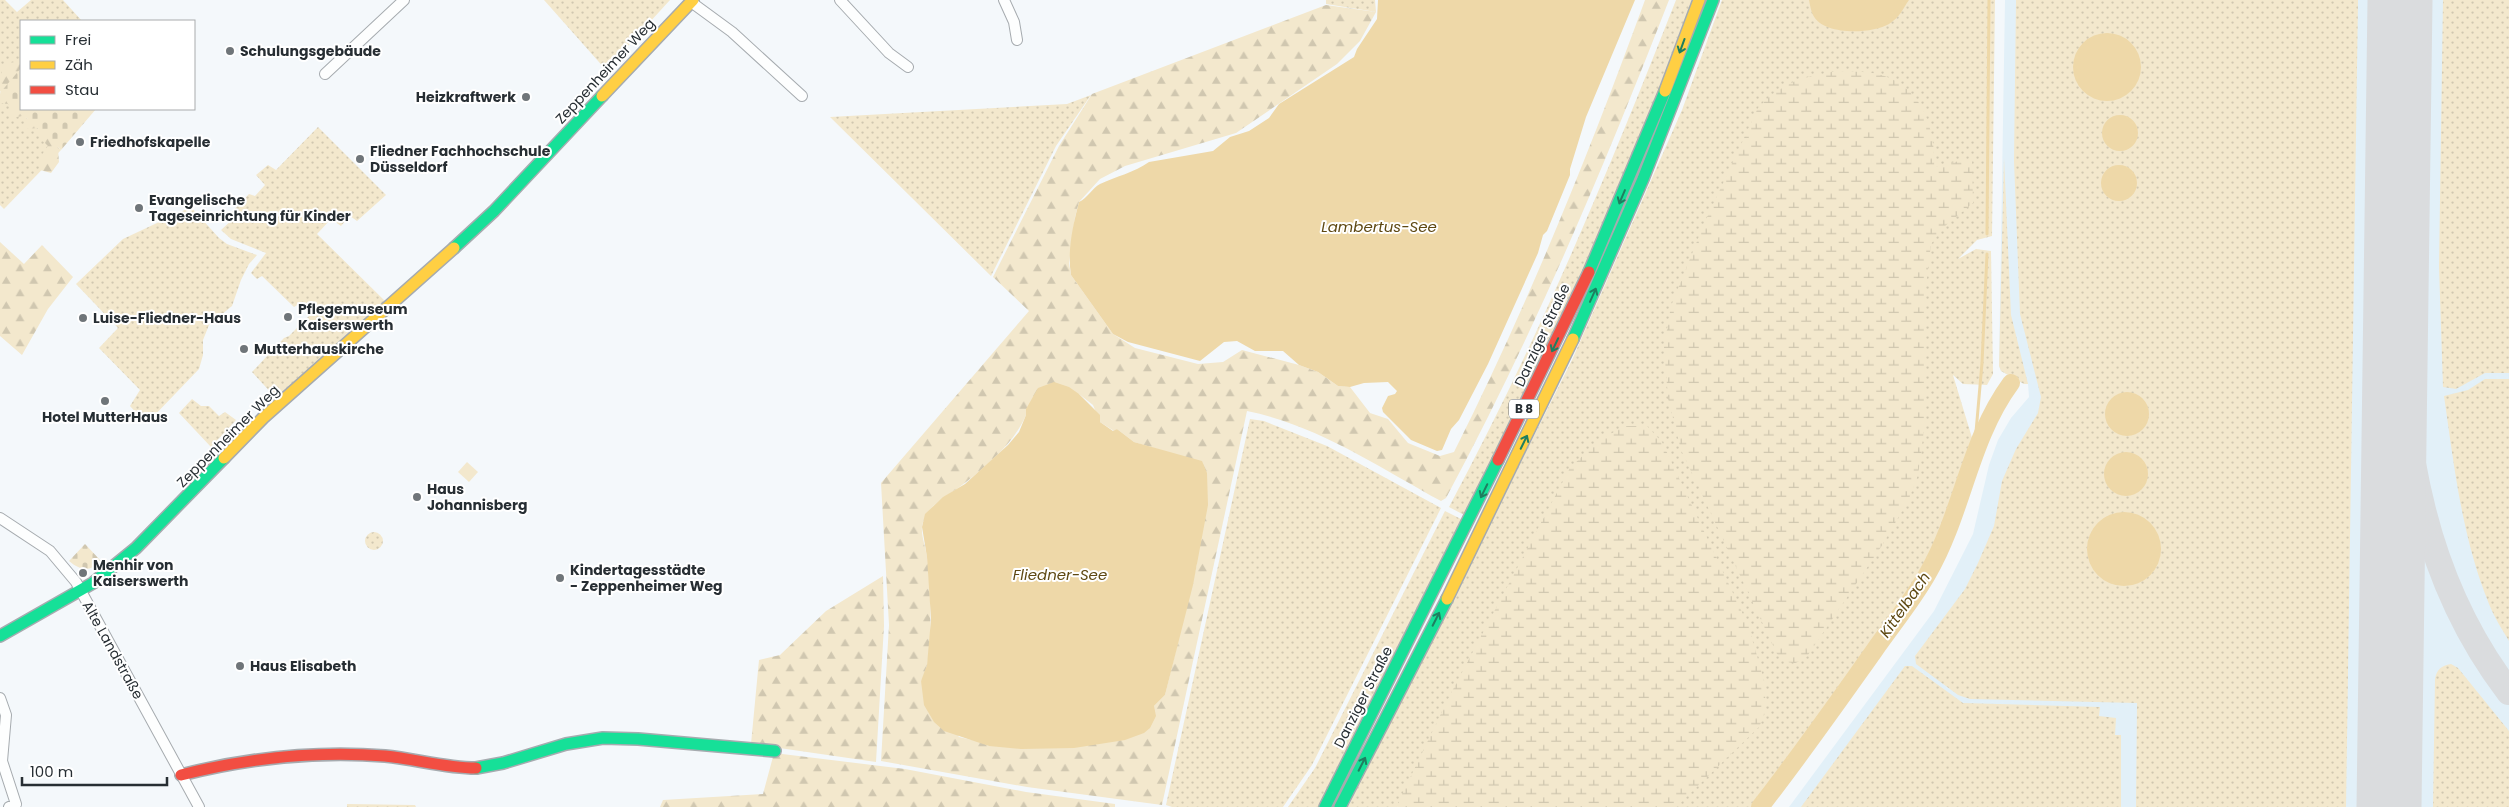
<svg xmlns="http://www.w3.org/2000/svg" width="2509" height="807" font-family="Poppins,sans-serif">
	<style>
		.built { fill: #e2f0f8 }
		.green { fill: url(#green-dots) }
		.forest { fill: url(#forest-firs); fill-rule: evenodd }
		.wetland { fill: url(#wetland-marsh) }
		.cemetery { fill: url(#cemetery-stones) }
		.pitch { fill: #f3e8cd }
		.water { fill: #eed8a8 }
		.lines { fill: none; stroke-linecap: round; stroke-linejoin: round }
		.stream { stroke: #eed8a8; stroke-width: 3 }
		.river { stroke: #eed8a8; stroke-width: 18 }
		.taxiway { stroke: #dadcde; stroke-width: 26 }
		.runway { stroke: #dadcde; stroke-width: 65 }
		.street-casing { stroke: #a6abaf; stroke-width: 12 }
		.fast-casing { stroke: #a6abaf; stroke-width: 14 }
		.slow-casing { stroke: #a6abaf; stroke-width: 14 }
		.jam-casing { stroke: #a6abaf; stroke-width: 14 }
		.street { stroke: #fdfefe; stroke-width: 10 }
		.fast { stroke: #16e098; stroke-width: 11 }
		.slow { stroke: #ffcf43; stroke-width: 11 }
		.jam { stroke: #f24e42; stroke-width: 11 }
		.oneway { stroke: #1f7e60 }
		.poi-dot { fill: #6f7579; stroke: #fff; stroke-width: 2 }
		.labels { text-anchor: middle; stroke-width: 4; stroke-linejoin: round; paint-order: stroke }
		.shield { fill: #fff; stroke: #686d70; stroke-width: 1 }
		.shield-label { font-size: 12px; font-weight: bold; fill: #272e33 }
		.poi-label { font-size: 14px; font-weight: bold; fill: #272e33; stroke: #fff; text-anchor: start }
		.street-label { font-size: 14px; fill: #272e33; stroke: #fff }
		.water-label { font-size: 15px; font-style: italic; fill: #5e4812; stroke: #fff }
	</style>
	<defs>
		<pattern id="green-dots" width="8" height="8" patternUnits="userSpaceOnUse" patternTransform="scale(1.25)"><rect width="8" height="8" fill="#f3e8cd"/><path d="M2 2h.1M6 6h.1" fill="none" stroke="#d0c7b0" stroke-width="1.8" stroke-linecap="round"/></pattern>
		<pattern id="forest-firs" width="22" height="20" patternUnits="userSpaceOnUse" patternTransform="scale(1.25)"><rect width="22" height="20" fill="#f3e8cd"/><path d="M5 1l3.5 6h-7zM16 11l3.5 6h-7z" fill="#d0c7b0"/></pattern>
		<pattern id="wetland-marsh" width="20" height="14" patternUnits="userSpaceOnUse" patternTransform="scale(1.25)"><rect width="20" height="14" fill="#f3e8cd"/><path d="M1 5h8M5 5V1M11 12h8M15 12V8" fill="none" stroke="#d0c7b0"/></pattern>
		<pattern id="cemetery-stones" width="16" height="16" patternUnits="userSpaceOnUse" patternTransform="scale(1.25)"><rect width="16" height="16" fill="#f3e8cd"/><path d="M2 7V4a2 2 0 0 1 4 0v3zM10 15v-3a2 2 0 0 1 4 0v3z" fill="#d0c7b0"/></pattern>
	</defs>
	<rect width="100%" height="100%" fill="#f4f8fb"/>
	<path class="built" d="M 2005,0 L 2509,0 L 2509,807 L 1789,807 L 1934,611 L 1973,534 L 1989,465 L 1998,440 L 2011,418 L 2029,397 L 2028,384 L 2024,384 L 2001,371 L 1999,366 Z"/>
	<path class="green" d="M 0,0 L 5,0 L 17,12 L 31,0 L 63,0 L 82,21 L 21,21 L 21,68 L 0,92 Z
		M 544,0 L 670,0 L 606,70 Z
		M 1326,0 L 1375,0 L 1376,12 L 1326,4 Z
		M 1676,0 L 1694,0 L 1605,225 L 1466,516 L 1449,507 C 1537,343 1608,173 1676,0 Z
		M 1722,0 L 1995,0 L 1992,236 L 1977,240 L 1958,259 L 1976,249 L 1991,251 L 1993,374 L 1987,385 L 1963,384 L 1953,375 L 1973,441 L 1959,487 L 1927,568 L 1753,807 L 1348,807 L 1572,360 L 1682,110 Z
		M 2016,0 L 2358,0 L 2346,807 L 2136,807 L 2137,703 L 1970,699 L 1958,695 L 1916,664 L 1915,656 L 1965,589 L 1978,563 L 1994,526 L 2002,481 L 2016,449 L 2038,413 L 2041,397 L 2020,314 L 2014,161 Z
		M 2443,0 L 2509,0 L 2509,373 L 2485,373 L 2456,389 L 2443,387 L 2439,267 Z
		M 0,93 L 61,150 L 4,209 L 0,205 Z
		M 1091,95 L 1056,146 L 991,276 L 830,117 L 1067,104 Z
		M 318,127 L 386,195 L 357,221 L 350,216 L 341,226 L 331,219 L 317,234 L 386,302 L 276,398 L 252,372 L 284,338 L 289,336 L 310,315 L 299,304 L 294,307 L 262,276 L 257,279 L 251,273 L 266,253 L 231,239 L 221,230 L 234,218 L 231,213 L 249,194 L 255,196 L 265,185 L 256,175 L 268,165 L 276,170 Z
		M 2004,158 L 2011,315 L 2028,384 L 2024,384 L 2001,371 L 1999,366 Z
		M 191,207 L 219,238 L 227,244 L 257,255 L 249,264 L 241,280 L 232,306 L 209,325 L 203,340 L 203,355 L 199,369 L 151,419 L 145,414 L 141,418 L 130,406 L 140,390 L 99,348 L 118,328 L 76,284 L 123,239 Z
		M 2485,379 L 2509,379 L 2509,641 C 2502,629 2494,617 2489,604 C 2462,538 2454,465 2444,396 L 2468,390 Z
		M 192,399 L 201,406 L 209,406 L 219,416 L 225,412 L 236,420 L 211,447 L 179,413 Z
		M 1250,419 L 1264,421 L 1327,446 L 1441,508 L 1312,765 L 1283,807 L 1172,807 L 1166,805 Z
		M 1445,511 L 1463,520 L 1318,807 L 1288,807 L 1315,768 Z
		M365 541a9 9 0 1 1 18 0a9 9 0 1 1-18 0Z
		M 2451,664 L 2458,668 L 2509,731 L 2509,807 L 2433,807 L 2435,679 C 2437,669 2441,666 2451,664 Z
		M 1905,666 L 1912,666 L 1963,703 L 2100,707 L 2099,716 L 2116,718 L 2115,735 L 2121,735 L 2121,807 L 1801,807 Z
		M 347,804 L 415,805 L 416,807 L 347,807 Z"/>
	<path class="forest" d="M 1645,0 L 1669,0 C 1603,170 1532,338 1446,498 L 1441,501 C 1379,467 1317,425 1247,411 L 1162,805 L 1027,787 L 881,761 L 889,625 L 881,483 L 1029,311 L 993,277 L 1059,146 L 1092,94 L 1326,5 L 1376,12 L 1360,41 L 1337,64 L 1236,133 L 1125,166 L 1100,179 L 1079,202 L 1075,217 L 1069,263 L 1071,275 L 1113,334 L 1135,348 L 1198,364 L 1223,362 L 1242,350 L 1299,365 L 1318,372 L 1338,386 L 1350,387 L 1370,413 L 1388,419 L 1408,443 L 1440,456 L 1454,452 C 1528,305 1589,154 1645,0 ZM 1079,394 L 1093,405 L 1100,422 L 1114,431 L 1117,429 L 1134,442 L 1157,449 L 1197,564 L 1165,695 L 1154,706 L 989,746 L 981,742 L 959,737 L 921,681 C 935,663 930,581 927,557 C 926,548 921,536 922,527 C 925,504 951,495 966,482 C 990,463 1014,443 1026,415 Z
		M 21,61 L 19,110 L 57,136 L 59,162 L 51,173 L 40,170 L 41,156 L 48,146 L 41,139 L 38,128 L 26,129 L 23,127 L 28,118 L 22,116 L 12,118 L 9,113 L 12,108 L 8,104 L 0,103 L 2,68 L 9,63 Z
		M 0,242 L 24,264 L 42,245 L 73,277 L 48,309 L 22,355 L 0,336 Z
		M 883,576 L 884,626 L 876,762 L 751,744 L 759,660 L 780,655 L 826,611 Z
		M 774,753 L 905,769 L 1026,792 L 1115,804 L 1115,807 L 660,807 L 663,800 L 763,794 Z"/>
	<path class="wetland" d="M 1838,71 C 1851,72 1865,71 1877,74 C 1920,83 1936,127 1934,167 L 1972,158 L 1973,203 L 1945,226 L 1931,244 L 1925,295 L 1924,430 L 1918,475 L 1908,501 L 1881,547 L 1808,655 L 1803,660 L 1795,663 L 1786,662 L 1777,654 L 1681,450 L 1668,398 L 1664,347 L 1671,306 L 1704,224 L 1758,108 C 1782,81 1804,77 1838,71 Z
		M 1624,426 L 1647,426 L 1662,442 L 1748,625 L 1764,680 L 1766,711 L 1759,727 L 1676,807 L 1396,807 L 1449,697 L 1570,468 L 1597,442 Z"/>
	<path class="cemetery" d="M 21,68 L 21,109 L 96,109 L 61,150 L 0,93 Z
		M 85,544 L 101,561 C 90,572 81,571 69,561 Z"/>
	<path class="pitch" d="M 467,462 L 478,472 L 469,482 L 458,472 Z"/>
	<path class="water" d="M 1378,0 L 1635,0 L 1586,117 L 1570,169 L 1570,175 L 1547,231 L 1543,235 L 1538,253 L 1488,364 L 1459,420 L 1451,429 L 1442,450 L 1437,451 L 1411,440 L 1383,412 L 1382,408 L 1388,396 L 1395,394 L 1397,391 L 1388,382 L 1364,383 L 1350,387 L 1338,386 L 1318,372 L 1299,365 L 1283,351 L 1255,351 L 1237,341 L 1224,342 L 1200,361 L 1128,342 L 1113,334 L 1071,275 C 1067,251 1073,225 1079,202 C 1088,198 1092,188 1100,184 C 1115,177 1135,172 1149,162 L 1213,151 L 1230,137 L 1249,131 L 1269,118 L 1279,104 L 1354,57 L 1357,49 L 1377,19 Z
		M 1809,0 L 1909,0 C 1902,10 1900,17 1889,24 C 1872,34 1823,36 1813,15 C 1811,11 1810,5 1809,0 Z
		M2073 67a34 34 0 1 1 68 0a34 34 0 1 1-68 0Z
		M2102 133a18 18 0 1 1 36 0a18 18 0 1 1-36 0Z
		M2101 183a18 18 0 1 1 36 0a18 18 0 1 1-36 0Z
		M 1054,382 L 1069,387 L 1079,394 L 1100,415 L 1100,422 L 1113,431 L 1117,429 L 1134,442 L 1202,461 L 1207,473 L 1208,505 L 1193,585 L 1165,695 L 1154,706 L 1156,716 L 1150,728 L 1144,733 L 1125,740 L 1074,748 L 1021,749 L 989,746 L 944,731 L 934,722 L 924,705 L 921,681 L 927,665 L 931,619 L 927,557 L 922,527 L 925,514 L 943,497 L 965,484 L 1008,445 L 1019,432 L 1026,415 L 1026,409 L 1038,388 Z
		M2105 414a22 22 0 1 1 44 0a22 22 0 1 1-44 0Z
		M2104 474a22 22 0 1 1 44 0a22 22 0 1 1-44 0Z
		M2087 549a37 37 0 1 1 74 0a37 37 0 1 1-74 0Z"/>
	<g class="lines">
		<path class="stream" d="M 1987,234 L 1989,0
			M 1977,443 L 1976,432 L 1982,363 L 1987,254"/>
		<path class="river" d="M 1760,807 C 1800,756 1837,703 1874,651 C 1892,625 1913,600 1928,573 C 1963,512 1969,440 2011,383"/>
		<path class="taxiway" d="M 2396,309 C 2405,448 2421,577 2509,692"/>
		<path class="runway" d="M 2389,807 L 2400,0"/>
		<g class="street-casing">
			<path id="street" d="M 840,0 L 889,53 L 908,67
				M 1004,0 L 1014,22 L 1017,40
				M 691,2 L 732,32 L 802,96
				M 325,74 L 404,0
				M 0,518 L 50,551 L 76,582 L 199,807
				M 0,698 L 6,715 L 2,761 L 16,804 L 9,807"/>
		</g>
		<g class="fast-casing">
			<path id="fast" d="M 454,248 L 494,211 L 602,96
				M 1589,272 L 1665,91
				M 1573,339 L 1643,179 L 1713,0
				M 0,636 L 93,583 L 136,548 L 224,458
				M 476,768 L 503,763 L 566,744 L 603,738 L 638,739 L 775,751
				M 1325,807 L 1498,460
				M 1340,807 L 1447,599"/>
		</g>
		<g class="slow-casing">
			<path id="slow" d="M 1665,91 L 1699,0
				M 602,96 L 693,0
				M 224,458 L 263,418 L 454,248
				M 1447,599 L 1573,339"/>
		</g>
		<g class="jam-casing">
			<path id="jam" d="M 1498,460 L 1589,272
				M 181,775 C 247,758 317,751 385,756 C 416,759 445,768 476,768"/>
		</g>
		<use href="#street" class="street"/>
		<use href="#fast" class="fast"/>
		<use href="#slow" class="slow"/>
		<use href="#jam" class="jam"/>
	</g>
	<defs><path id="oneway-shaft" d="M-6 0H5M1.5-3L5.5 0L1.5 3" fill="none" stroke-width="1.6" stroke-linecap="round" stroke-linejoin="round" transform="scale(1.25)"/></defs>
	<g class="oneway">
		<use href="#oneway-shaft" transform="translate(1682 46) rotate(110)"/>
		<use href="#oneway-shaft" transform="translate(1622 197) rotate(113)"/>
		<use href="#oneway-shaft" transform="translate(1593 295) rotate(-66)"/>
		<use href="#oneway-shaft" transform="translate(1555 345) rotate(115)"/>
		<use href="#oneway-shaft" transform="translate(1524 442) rotate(-64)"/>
		<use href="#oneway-shaft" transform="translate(1484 491) rotate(116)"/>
		<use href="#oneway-shaft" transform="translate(1436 619) rotate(-63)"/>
		<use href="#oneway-shaft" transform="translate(1362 764) rotate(-63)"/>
	</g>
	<g class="poi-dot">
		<circle cx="230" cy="51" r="5"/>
		<circle cx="526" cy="97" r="5"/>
		<circle cx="80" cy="142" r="5"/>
		<circle cx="360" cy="159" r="5"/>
		<circle cx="139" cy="208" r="5"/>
		<circle cx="288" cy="317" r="5"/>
		<circle cx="83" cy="318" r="5"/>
		<circle cx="244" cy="349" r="5"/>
		<circle cx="105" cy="401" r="5"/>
		<circle cx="417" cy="497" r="5"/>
		<circle cx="83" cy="573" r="5"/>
		<circle cx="560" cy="578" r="5"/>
		<circle cx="240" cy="666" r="5"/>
	</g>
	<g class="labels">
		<rect class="shield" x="1509" y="399.5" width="30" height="19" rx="4"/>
		<g class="shield-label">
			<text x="1524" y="413">B 8</text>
		</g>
		<g class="poi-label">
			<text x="240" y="56">Schulungsgebäude</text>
			<text x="516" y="102" text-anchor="end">Heizkraftwerk</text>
			<text x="90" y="147">Friedhofskapelle</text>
			<text x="370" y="156">Fliedner Fachhochschule<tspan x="370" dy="16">Düsseldorf</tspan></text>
			<text x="149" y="205">Evangelische<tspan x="149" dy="16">Tageseinrichtung für Kinder</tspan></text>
			<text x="298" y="314">Pflegemuseum<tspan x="298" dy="16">Kaiserswerth</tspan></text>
			<text x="93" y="323">Luise-Fliedner-Haus</text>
			<text x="254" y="354">Mutterhauskirche</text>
			<text x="105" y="422" text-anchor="middle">Hotel MutterHaus</text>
			<text x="427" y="494">Haus<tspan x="427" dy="16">Johannisberg</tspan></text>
			<text x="93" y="570">Menhir von<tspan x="93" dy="16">Kaiserswerth</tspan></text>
			<text x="570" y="575">Kindertagesstädte<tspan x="570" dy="16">- Zeppenheimer Weg</tspan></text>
			<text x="250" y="671">Haus Elisabeth</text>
		</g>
		<g class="street-label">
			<text transform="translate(605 71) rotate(-47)" y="5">Zeppenheimer Weg</text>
			<text transform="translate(1542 335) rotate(-65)" y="5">Danziger Straße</text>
			<text transform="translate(228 436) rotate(-45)" y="5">Zeppenheimer Weg</text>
			<text transform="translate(113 650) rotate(61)" y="5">Alte Landstraße</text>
			<text transform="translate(1363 697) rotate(-63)" y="5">Danziger Straße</text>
		</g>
		<g class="water-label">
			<text x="1379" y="232">Lambertus-See</text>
			<text x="1060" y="580">Fliedner-See</text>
			<text transform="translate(1905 605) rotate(-55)" y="5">Kittelbach</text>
		</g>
	</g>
	<rect x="20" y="20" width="175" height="90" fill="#ffffff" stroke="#a9abad"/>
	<rect x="30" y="36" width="25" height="8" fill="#16e098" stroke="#a9abad"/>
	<text x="65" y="45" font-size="15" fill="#272e33">Frei</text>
	<rect x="30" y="61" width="25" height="8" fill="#ffcf43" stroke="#a9abad"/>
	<text x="65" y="70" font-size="15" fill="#272e33">Zäh</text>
	<rect x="30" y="86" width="25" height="8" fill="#f24e42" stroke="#a9abad"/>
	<text x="65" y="95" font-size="15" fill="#272e33">Stau</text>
	<path d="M22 777v8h145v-8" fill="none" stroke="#272e33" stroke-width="2.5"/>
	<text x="30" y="777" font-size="15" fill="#272e33" stroke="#ffffff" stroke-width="4" paint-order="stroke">100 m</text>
</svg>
